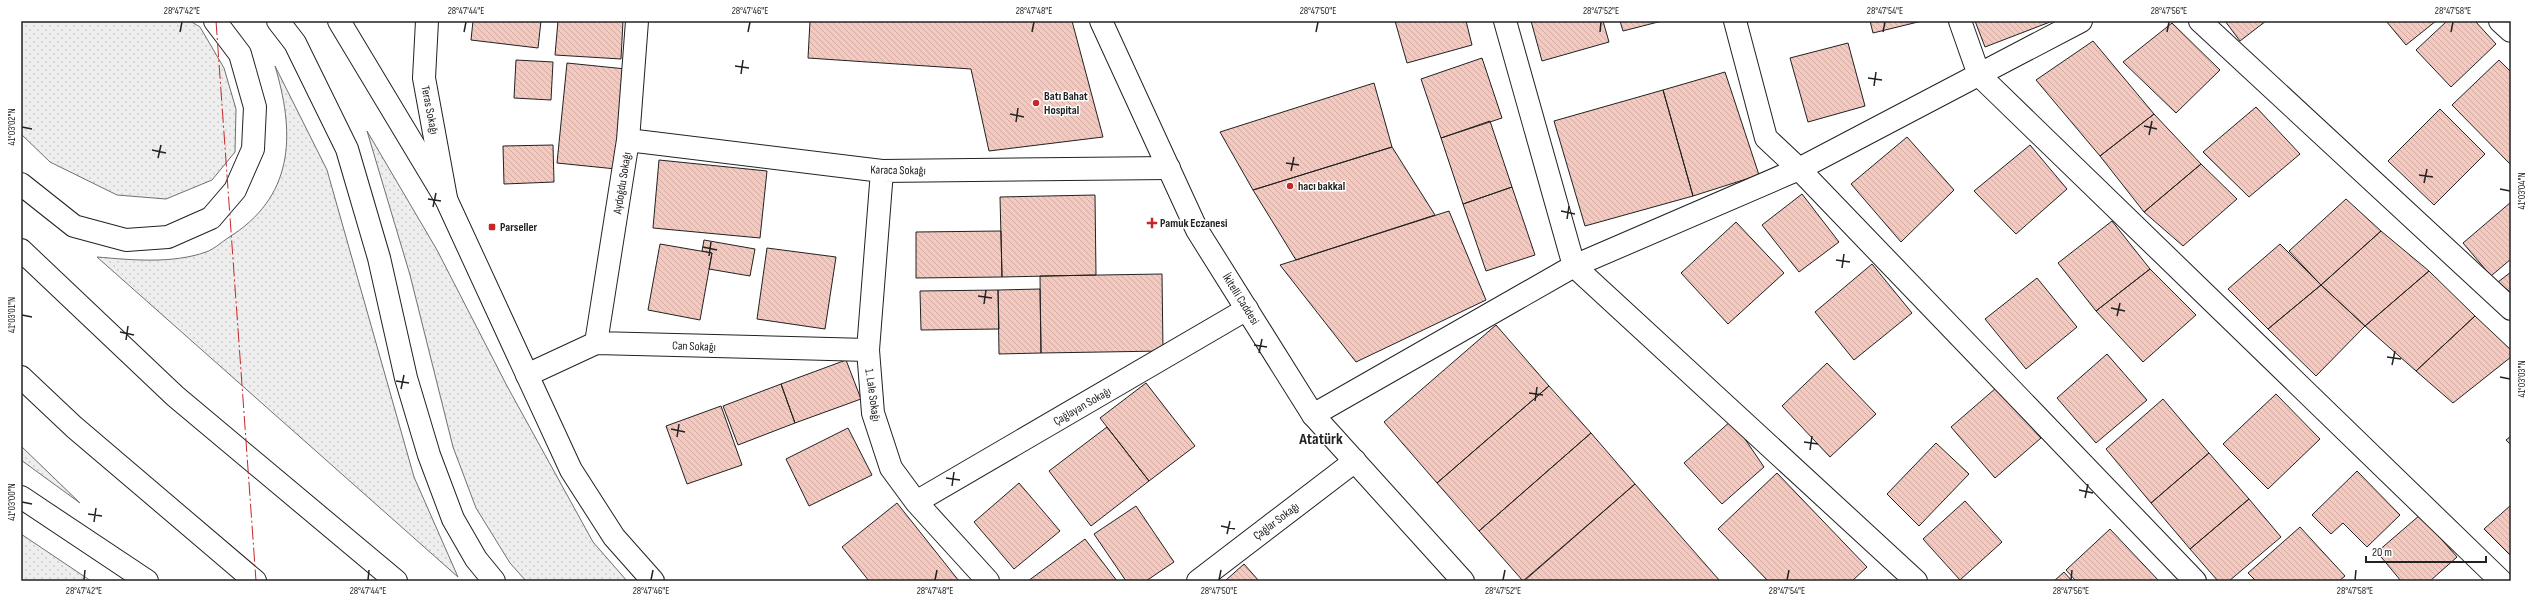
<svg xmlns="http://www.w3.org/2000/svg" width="2532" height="602" font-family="'Sofia Sans Condensed',sans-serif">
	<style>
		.grass { fill: url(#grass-dots); stroke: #6f6f6f }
		.building { fill: url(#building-back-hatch); stroke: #222 }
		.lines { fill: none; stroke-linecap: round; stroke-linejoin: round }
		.street-casing { stroke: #222; stroke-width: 24 }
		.secondary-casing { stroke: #222; stroke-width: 24 }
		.primary-casing { stroke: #222; stroke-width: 24 }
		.street { stroke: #fff; stroke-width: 22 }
		.secondary { stroke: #fff; stroke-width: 22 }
		.primary { stroke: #fff; stroke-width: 22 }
		.power { stroke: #c62828; stroke-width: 1; stroke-dasharray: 14 3 2 3; stroke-linecap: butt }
		.ticks { fill: none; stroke: #222; stroke-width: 1.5 }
		.poi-dot { fill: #c62828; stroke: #fff; stroke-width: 1.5 }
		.labels { text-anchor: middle; stroke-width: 3; stroke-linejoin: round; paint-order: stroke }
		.poi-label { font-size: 12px; font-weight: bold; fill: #222; stroke: #fff; text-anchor: start }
		.street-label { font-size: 12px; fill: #222; stroke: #fff }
		.district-label { font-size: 16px; font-weight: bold; fill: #222; stroke: #fff }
		.neatline { fill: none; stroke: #222; stroke-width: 1.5 }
		.ticks-label { font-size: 10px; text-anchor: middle; fill: #222 }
	</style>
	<defs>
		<pattern id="grass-dots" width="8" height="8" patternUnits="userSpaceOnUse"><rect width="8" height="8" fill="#eee"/><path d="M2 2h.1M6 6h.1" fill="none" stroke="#ccc" stroke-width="1.8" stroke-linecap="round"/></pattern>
		<pattern id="building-back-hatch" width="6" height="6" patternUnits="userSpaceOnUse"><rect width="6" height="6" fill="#f3c9c0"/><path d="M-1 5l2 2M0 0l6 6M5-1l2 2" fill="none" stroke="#d0aca5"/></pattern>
	</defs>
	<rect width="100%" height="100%" fill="#fff"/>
	<path class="grass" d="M 21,21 L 190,21 L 200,27 L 224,68 L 236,109 L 235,152 L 212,180 L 166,199 L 117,195 L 50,162 L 21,134 Z
		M 275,66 L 327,170 L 414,477 L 458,577 L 97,257 C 132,260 172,264 206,252 C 215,249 225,239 234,234 C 296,192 294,130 275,66 Z
		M 367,131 L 437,250 L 507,386 L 593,542 L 627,581 L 526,581 L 510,563 L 476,508 L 453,447 L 410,275 Z
		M 21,446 L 80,503 L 21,460 Z
		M 21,534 L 91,581 L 21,581 Z"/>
	<path class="building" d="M 473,21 L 541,21 L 538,48 L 471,40 Z
		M 558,21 L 623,21 L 621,59 L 555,55 Z
		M 810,21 L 1072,21 L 1103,137 L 989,151 L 971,69 L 808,58 Z
		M 1395,21 L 1466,21 L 1472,45 L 1407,63 Z
		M 1531,21 L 1603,21 L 1609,42 L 1542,61 Z
		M 1620,21 L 1662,21 L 1623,31 Z
		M 1870,21 L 1922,21 L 1873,33 Z
		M 1975,21 L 2050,21 L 2050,22 L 1985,47 Z
		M 2225,21 L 2266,21 L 2240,41 Z
		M 2386,21 L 2436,21 L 2406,45 Z
		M 2447,21 L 2475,21 L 2496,44 L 2451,87 L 2416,50 Z
		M 2172,23 L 2220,70 L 2176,113 L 2123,62 Z
		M 2093,41 L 2154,114 L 2100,156 L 2036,80 Z
		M 1848,43 L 1865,106 L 1808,122 L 1790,58 Z
		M 1482,58 L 1502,118 L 1441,138 L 1421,79 Z
		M 516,60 L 553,62 L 551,100 L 514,98 Z
		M 2499,60 L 2511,72 L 2511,165 L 2452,105 Z
		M 567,63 L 626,69 L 616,169 L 557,163 Z
		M 1725,72 L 1759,175 L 1693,196 L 1663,90 Z
		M 1374,83 L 1392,147 L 1253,190 L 1220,132 Z
		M 1663,90 L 1693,196 L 1585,226 L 1554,121 Z
		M 2256,107 L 2300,154 L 2249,197 L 2203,152 Z
		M 2440,109 L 2485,154 L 2434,205 L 2388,161 Z
		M 2154,114 L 2201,164 L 2144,212 L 2100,156 Z
		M 1490,121 L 1512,187 L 1463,204 L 1441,138 Z
		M 1907,137 L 1954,190 L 1901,242 L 1851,184 Z
		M 553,145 L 554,182 L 504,184 L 503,146 Z
		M 2030,145 L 2067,189 L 2016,234 L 1974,191 Z
		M 1392,147 L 1435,215 L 1296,260 L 1253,190 Z
		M 659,160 L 767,171 L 760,238 L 653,228 Z
		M 2201,164 L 2237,199 L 2183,246 L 2144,212 Z
		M 1512,187 L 1535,255 L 1486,271 L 1463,204 Z
		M 1802,194 L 1839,242 L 1799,272 L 1762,225 Z
		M 1095,195 L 1096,275 L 1002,277 L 1000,197 Z
		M 2346,199 L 2381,231 L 2321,285 L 2289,251 Z
		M 2511,202 L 2511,259 L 2491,276 L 2463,243 Z
		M 1449,211 L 1486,300 L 1356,362 L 1280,265 Z
		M 2112,221 L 2150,269 L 2096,311 L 2058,263 Z
		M 1736,222 L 1784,273 L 1728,324 L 1681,273 Z
		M 1001,231 L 1002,277 L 916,278 L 916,232 Z
		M 2381,231 L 2429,271 L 2365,326 L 2321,285 Z
		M 704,240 L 755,249 L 750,276 L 709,269 L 712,253 L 702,251 Z
		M 660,244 L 712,253 L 700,320 L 648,310 Z
		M 2280,244 L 2321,285 L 2268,329 L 2228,289 Z
		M 767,248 L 836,257 L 825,329 L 757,319 Z
		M 1872,264 L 1912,313 L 1854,360 L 1815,312 Z
		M 2150,269 L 2196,315 L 2143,362 L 2096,311 Z
		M 2429,271 L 2475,316 L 2416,371 L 2365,326 Z
		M 2511,272 L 2511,293 L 2498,282 Z
		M 1162,274 L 1163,351 L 1041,353 L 1040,276 Z
		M 2037,278 L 2077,327 L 2026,369 L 1985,319 Z
		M 2321,285 L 2365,326 L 2316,376 L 2268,329 Z
		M 1040,289 L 1041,353 L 999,354 L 998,290 Z
		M 998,290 L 999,329 L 921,330 L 920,291 Z
		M 2475,316 L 2511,350 L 2511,357 L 2453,403 L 2416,371 Z
		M 1496,325 L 1549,386 L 1437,483 L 1384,422 Z
		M 2107,354 L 2147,400 L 2096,443 L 2057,398 Z
		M 846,360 L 861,399 L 795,423 L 781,384 Z
		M 1827,363 L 1876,414 L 1830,457 L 1782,406 Z
		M 1146,383 L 1195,446 L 1149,481 L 1100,418 Z
		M 781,384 L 795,423 L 738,445 L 723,406 Z
		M 1549,386 L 1591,433 L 1479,531 L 1437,483 Z
		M 1996,388 L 2041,438 L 1995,478 L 1951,427 Z
		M 2276,394 L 2320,439 L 2268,489 L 2223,444 Z
		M 2163,399 L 2209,453 L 2151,503 L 2106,449 Z
		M 721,406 L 742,465 L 687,484 L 666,426 Z
		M 1732,420 L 1764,467 L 1722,504 L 1684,463 Z
		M 1107,427 L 1149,481 L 1091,526 L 1049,471 Z
		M 848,428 L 872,475 L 809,506 L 786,459 Z
		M 1591,433 L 1635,484 L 1523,581 L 1479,531 Z
		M 2511,436 L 2511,445 L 2506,440 Z
		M 1936,443 L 1969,474 L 1919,526 L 1887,494 Z
		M 2209,453 L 2249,499 L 2190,549 L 2151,503 Z
		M 2357,471 L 2400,515 L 2367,547 L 2343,523 L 2331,534 L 2312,515 Z
		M 1777,473 L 1867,567 L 1852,581 L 1768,581 L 1718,529 Z
		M 1019,483 L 1060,531 L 1014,569 L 974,522 Z
		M 1635,484 L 1720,581 L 1524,581 Z
		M 2249,499 L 2281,537 L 2229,581 L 2218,581 L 2190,549 Z
		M 1965,501 L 2002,542 L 1960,580 L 1923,539 Z
		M 897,503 L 959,581 L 869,581 L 842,547 Z
		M 2511,505 L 2511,556 L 2484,529 Z
		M 1136,506 L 1174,562 L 1146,581 L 1126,581 L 1094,534 Z
		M 2420,515 L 2457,557 L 2430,581 L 2401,581 L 2377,552 Z
		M 2300,527 L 2345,576 L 2339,581 L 2256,581 L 2248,573 Z
		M 2110,529 L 2159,581 L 2076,581 L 2066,570 Z
		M 1085,539 L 1117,581 L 1028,581 Z
		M 1244,564 L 1259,581 L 1225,581 Z
		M 2064,572 L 2072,581 L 2054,581 Z"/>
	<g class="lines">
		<g class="street-casing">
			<path id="street" d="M 427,21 L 424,78 L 446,198
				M 1505,21 L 1574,266 L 1916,581
				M 1735,21 L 1766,138 L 1799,169 L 2195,581
				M 1960,21 L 1979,75 L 2501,581
				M 2200,21 L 2511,309
				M 2500,21 L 2511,31
				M 628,140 L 882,171 L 1169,168
				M 882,171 L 868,350 L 873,413 L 891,468 L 916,502 L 988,581
				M 596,343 L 628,140 L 637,21
				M 527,375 L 596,343 L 868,350
				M 1313,415 L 1574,266 L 1799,169 L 2081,21
				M 916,502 L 1247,309
				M 1198,581 L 1355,461"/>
		</g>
		<g class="secondary-casing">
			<path id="secondary" d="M 1101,21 L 1197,230 L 1313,415 L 1463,581"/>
		</g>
		<g class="primary-casing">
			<path id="primary" d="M 278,21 L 295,43 L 347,149 L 379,258 L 406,378 L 429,455 L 453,519 L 476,559 L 494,581
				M 339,21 L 446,199 L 571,470 L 614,537 L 653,581
				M 21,184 L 74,226 L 126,240 L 168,237 L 211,218 L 235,190 L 253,149 L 255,107 L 240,54 L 215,21
				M 21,250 L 175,396 L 396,581
				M 21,377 L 74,427 L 255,581
				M 21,497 L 147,581"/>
		</g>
		<use href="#street" class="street"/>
		<use href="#secondary" class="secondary"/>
		<use href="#primary" class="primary"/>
		<path class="power" d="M 216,21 L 256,581"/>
	</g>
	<path class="ticks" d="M 180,32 L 182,22M 464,32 L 466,22M 748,32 L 750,22M 1032,32 L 1034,22M 1316,32 L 1318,22M 1600,32 L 1601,22M 1883,32 L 1885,22M 2167,32 L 2169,22M 2451,32 L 2453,22M 735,66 L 749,68M 741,74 L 743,60M 1868,78 L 1882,80M 1874,86 L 1876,72M 1010,114 L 1024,117M 1016,122 L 1018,108M 2144,126 L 2157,129M 22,127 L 32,129M 2149,135 L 2152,121M 152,150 L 166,153M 158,158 L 161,145M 1286,163 L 1299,165M 1291,171 L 1294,157M 2419,175 L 2433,177M 2424,183 L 2427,169M 2500,189 L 2510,191M 428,199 L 441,201M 433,207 L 436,193M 1561,211 L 1575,214M 1567,219 L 1569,206M 703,247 L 717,250M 709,256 L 711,242M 1836,260 L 1850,262M 1842,268 L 1844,254M 978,296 L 992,298M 984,304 L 986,290M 2111,308 L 2125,311M 22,315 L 32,317M 2117,316 L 2120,303M 120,332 L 134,335M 126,340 L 128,326M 1254,345 L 1267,347M 1259,353 L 1262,339M 2387,357 L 2401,359M 2392,365 L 2395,351M 2500,377 L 2510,379M 396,381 L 409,383M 401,389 L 404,375M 1529,393 L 1543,395M 1535,401 L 1537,387M 671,429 L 685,432M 677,437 L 679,424M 1804,442 L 1818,444M 1810,450 L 1812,436M 946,478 L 960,480M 952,486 L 954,472M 2079,490 L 2093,493M 2085,498 L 2088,484M 22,502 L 32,504M 88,514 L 102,516M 94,522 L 96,508M 1221,526 L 1235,529M 1227,534 L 1230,521M 84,580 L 85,570M 368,580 L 369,570M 651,580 L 653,570M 935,580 L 937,570M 1219,580 L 1221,570M 1503,580 L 1505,570M 1787,580 L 1789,570M 2071,580 L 2072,570M 2355,580 L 2356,570"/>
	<g class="poi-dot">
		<circle cx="1036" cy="103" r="4"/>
		<circle cx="1290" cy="186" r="4"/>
		<path d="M1150 217h4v4h4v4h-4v4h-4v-4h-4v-4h4z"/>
		<rect x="488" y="223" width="8" height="8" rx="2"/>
	</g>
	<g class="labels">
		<g class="poi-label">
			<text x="1044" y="100">Batı Bahat<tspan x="1044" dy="14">Hospital</tspan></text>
			<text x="1298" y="190">hacı bakkal</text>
			<text x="1160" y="227">Pamuk Eczanesi</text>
			<text x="500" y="231">Parseller</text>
		</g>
		<g class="street-label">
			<text transform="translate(430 110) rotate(79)" y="4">Teras Sokağı</text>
			<text transform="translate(898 170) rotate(1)" y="4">Karaca Sokağı</text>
			<text transform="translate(622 183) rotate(-81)" y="4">Aydoğdu Sokağı</text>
			<text transform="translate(1241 299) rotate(58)" y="4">İkitelli Caddesi</text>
			<text transform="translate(694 346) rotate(2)" y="4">Can Sokağı</text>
			<text transform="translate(873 395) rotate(82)" y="4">1. Lale Sokağı</text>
			<text transform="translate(1082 406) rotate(-30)" y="4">Çağlayan Sokağı</text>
			<text transform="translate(1276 521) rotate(-37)" y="4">Çağlar Sokağı</text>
		</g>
		<g class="district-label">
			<text x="1321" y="444">Atatürk</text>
		</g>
	</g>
	<rect width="2532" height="602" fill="none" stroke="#ffffff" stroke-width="44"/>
	<path d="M2366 556v6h120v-6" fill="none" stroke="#222222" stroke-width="2"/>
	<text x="2372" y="556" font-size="12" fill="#222222" stroke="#ffffff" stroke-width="3" paint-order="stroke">20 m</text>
	<rect x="22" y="22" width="2488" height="558" class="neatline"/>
	<g class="ticks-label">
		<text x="182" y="14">28°47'42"E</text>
		<text x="466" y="14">28°47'44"E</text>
		<text x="750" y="14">28°47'46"E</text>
		<text x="1034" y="14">28°47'48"E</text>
		<text x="1318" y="14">28°47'50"E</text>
		<text x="1601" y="14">28°47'52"E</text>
		<text x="1885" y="14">28°47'54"E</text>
		<text x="2169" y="14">28°47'56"E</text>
		<text x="2453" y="14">28°47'58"E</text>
		<text transform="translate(11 127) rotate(-90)" y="4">41°03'02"N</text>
		<text transform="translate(2521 191) rotate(-90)" y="4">41°03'04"N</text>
		<text transform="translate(11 315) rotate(-90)" y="4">41°03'01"N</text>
		<text transform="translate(2521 379) rotate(-90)" y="4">41°03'03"N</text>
		<text transform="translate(11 502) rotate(-90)" y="4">41°03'00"N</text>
		<text x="84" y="594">28°47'42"E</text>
		<text x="368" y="594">28°47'44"E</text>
		<text x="651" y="594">28°47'46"E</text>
		<text x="935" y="594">28°47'48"E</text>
		<text x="1219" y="594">28°47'50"E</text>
		<text x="1503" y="594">28°47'52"E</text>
		<text x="1787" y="594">28°47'54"E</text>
		<text x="2071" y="594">28°47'56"E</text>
		<text x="2355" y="594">28°47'58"E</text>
	</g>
</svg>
